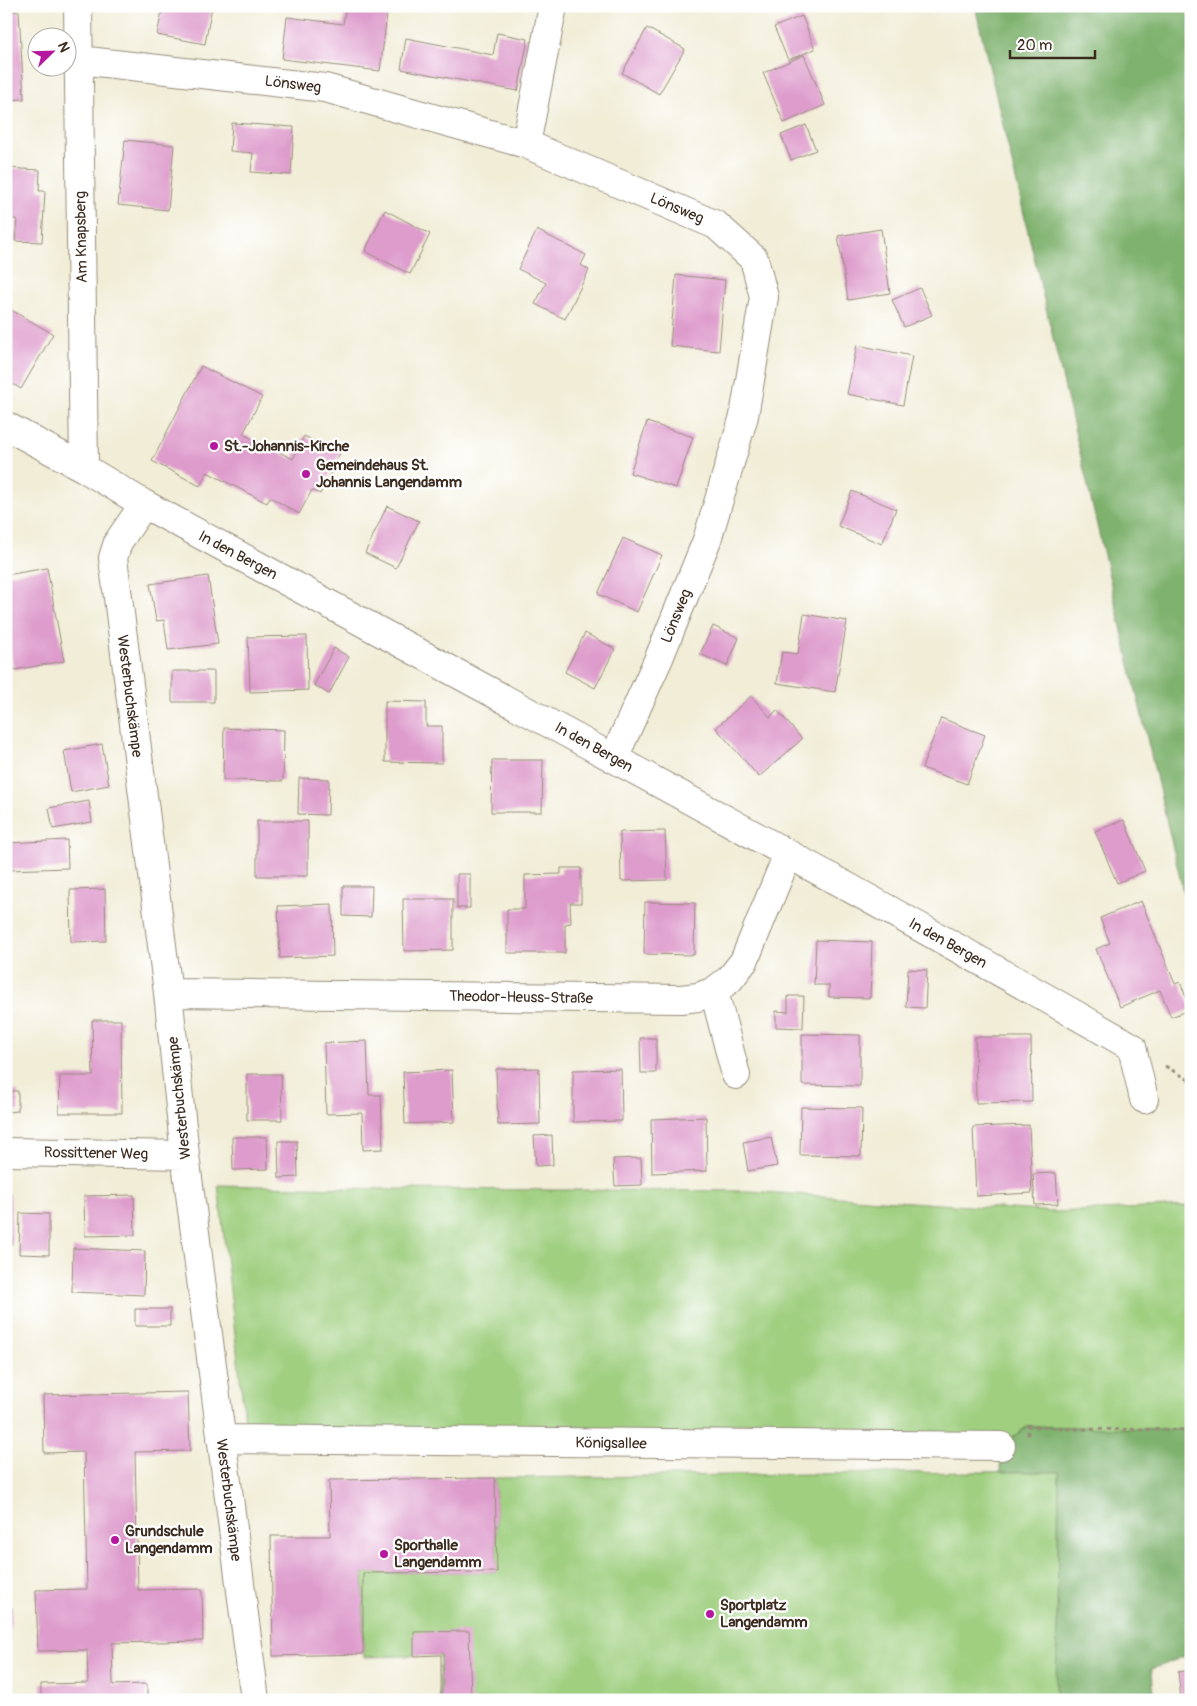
<svg xmlns="http://www.w3.org/2000/svg" width="1197" height="1706" font-family="Pangolin,sans-serif">
	<style>
		.green { fill: #9fcf7f; stroke: #6d7c4e }
		.forest { fill: #7fb26e; stroke: #5d6e46 }
		.building { fill: #de9ccc }
		.lines { fill: none; stroke-linecap: round; stroke-linejoin: round }
		.minor-casing { stroke: #968c7a; stroke-width: 30 }
		.path { stroke: #968c7a; stroke-width: 3; stroke-dasharray: 4 4; stroke-linecap: butt }
		.minor { stroke: #fff; stroke-width: 28 }
		.poi-dot { fill: #b5179e; stroke: #fff; stroke-width: 2 }
		.labels { text-anchor: middle; stroke-width: 4.5; stroke-linejoin: round; paint-order: stroke }
		.street-label { font-size: 15px; fill: #3b2a1e; stroke: #fff }
		.poi-label { font-size: 15px; font-weight: bold; fill: #3b2a1e; stroke: #fff; text-anchor: start }
	</style>
	<rect width="100%" height="100%" fill="#fff"/>
	<filter id="ink" filterUnits="userSpaceOnUse"><feTurbulence type="fractalNoise" baseFrequency=".02" numOctaves="2"/><feDisplacementMap in="SourceGraphic" scale="10" xChannelSelector="R" yChannelSelector="G"/><feConvolveMatrix kernelMatrix="1 2 1 2 8 2 1 2 1" color-interpolation-filters="sRGB"/></filter>
	<filter id="wash" filterUnits="userSpaceOnUse"><feTurbulence type="fractalNoise" baseFrequency=".0096" numOctaves="4" result="noise"/><feDisplacementMap in="SourceGraphic" scale="20" xChannelSelector="R" yChannelSelector="G"/><feGaussianBlur stdDeviation="1.12" result="paint"/><feColorMatrix in="noise" values="0 0 0 0 0 0 0 0 0 0 0 0 0 0 0 0 0 1.4 0 .05"/><feComposite in="paint" operator="in"/></filter>
	<g filter="url(#wash)">
		<rect width="100%" height="100%" fill="#f1edd7"/>
		<path class="green" d="M 218,1185 L 390,1189 L 750,1191 L 1055,1212 L 1191,1206 L 1191,1430 L 1028,1426 L 1001,1446 L 247,1439 Z
			M 1059,1471 L 1056,1700 L 440,1700 L 440,1655 L 364,1657 L 363,1573 L 497,1572 L 495,1478 Z"/>
		<path class="forest" d="M 975,6 L 1191,6 L 1191,925 Z
			M 1028,1426 L 1191,1430 L 1191,1654 L 1152,1669 L 1154,1700 L 1056,1700 L 1059,1472 L 1000,1472 L 1001,1446 Z"/>
		<g id="blocks">
			<path class="building" d="M 163,6 L 212,6 L 205,44 L 157,35 Z
				M 346,6 L 388,6 L 380,71 L 282,59 L 287,17 L 343,24 Z
				M 19,11 L 24,99 L 6,100 L 6,12 Z
				M 802,16 L 815,49 L 788,60 L 774,27 Z
				M 647,28 L 685,49 L 659,94 L 622,73 Z
				M 497,33 L 528,39 L 518,91 L 401,69 L 406,38 L 493,55 Z
				M 804,55 L 825,105 L 784,123 L 763,73 Z
				M 232,123 L 294,127 L 291,175 L 251,172 L 253,153 L 230,151 Z
				M 806,125 L 816,150 L 791,160 L 781,135 Z
				M 125,140 L 174,145 L 168,210 L 118,205 Z
				M 6,168 L 40,170 L 39,191 L 45,191 L 42,242 L 15,241 L 17,219 L 6,219 Z
				M 385,210 L 430,234 L 410,274 L 365,251 Z
				M 881,229 L 890,293 L 848,300 L 838,236 Z
				M 537,230 L 586,255 L 581,265 L 589,270 L 565,319 L 535,304 L 546,283 L 518,269 Z
				M 676,275 L 725,280 L 719,351 L 670,346 Z
				M 920,288 L 932,315 L 904,327 L 892,300 Z
				M 6,307 L 53,334 L 21,389 L 6,380 Z
				M 857,345 L 912,356 L 903,405 L 847,394 Z
				M 201,366 L 262,397 L 243,434 L 293,459 L 304,436 L 340,453 L 320,494 L 312,490 L 299,514 L 270,497 L 267,503 L 207,472 L 200,486 L 152,461 Z
				M 647,422 L 693,437 L 676,488 L 630,473 Z
				M 852,491 L 896,509 L 882,544 L 838,526 Z
				M 387,506 L 419,521 L 396,568 L 365,553 Z
				M 623,538 L 662,555 L 637,612 L 598,594 Z
				M 47,568 L 64,661 L 14,670 L 6,627 L 6,607 L 11,606 L 6,575 Z
				M 208,576 L 218,644 L 168,650 L 164,620 L 156,621 L 150,584 Z
				M 804,614 L 847,621 L 835,692 L 777,683 L 782,652 L 798,654 Z
				M 713,626 L 739,638 L 727,666 L 700,654 Z
				M 585,633 L 615,649 L 595,688 L 565,672 Z
				M 307,636 L 308,690 L 250,692 L 248,637 Z
				M 334,648 L 349,657 L 329,694 L 314,685 Z
				M 172,671 L 214,671 L 214,702 L 172,702 Z
				M 751,696 L 770,717 L 777,710 L 802,739 L 759,777 L 716,728 Z
				M 385,701 L 426,702 L 426,726 L 442,726 L 442,763 L 385,762 Z
				M 941,718 L 985,735 L 967,784 L 922,768 Z
				M 224,728 L 284,730 L 283,781 L 223,780 Z
				M 102,744 L 109,785 L 71,792 L 64,751 Z
				M 492,760 L 543,760 L 542,812 L 491,812 Z
				M 299,778 L 329,779 L 328,815 L 298,814 Z
				M 89,801 L 92,822 L 53,829 L 49,808 Z
				M 1124,820 L 1145,871 L 1117,883 L 1095,831 Z
				M 257,821 L 308,821 L 308,876 L 257,876 Z
				M 665,831 L 667,880 L 621,881 L 620,832 Z
				M 67,840 L 68,868 L 8,870 L 7,843 Z
				M 561,868 L 581,868 L 581,903 L 570,903 L 571,923 L 565,924 L 565,953 L 507,953 L 507,909 L 525,909 L 525,875 L 561,874 Z
				M 457,874 L 470,874 L 470,908 L 457,908 Z
				M 343,886 L 372,886 L 371,917 L 343,916 Z
				M 105,889 L 106,941 L 71,942 L 70,890 Z
				M 403,899 L 453,899 L 453,950 L 404,951 Z
				M 1141,901 L 1175,984 L 1180,982 L 1191,1009 L 1171,1017 L 1160,990 L 1120,1007 L 1096,949 L 1110,943 L 1100,918 Z
				M 645,902 L 695,903 L 694,955 L 644,954 Z
				M 332,904 L 333,956 L 280,958 L 278,906 Z
				M 816,940 L 872,942 L 870,998 L 829,997 L 829,985 L 814,985 Z
				M 908,969 L 927,970 L 925,1008 L 906,1007 Z
				M 788,996 L 804,996 L 803,1028 L 776,1027 L 776,1011 L 788,1012 Z
				M 92,1020 L 121,1020 L 122,1113 L 59,1113 L 60,1076 L 93,1076 Z
				M 802,1034 L 860,1035 L 860,1086 L 802,1085 Z
				M 975,1037 L 1031,1037 L 1032,1102 L 976,1103 Z
				M 640,1038 L 656,1038 L 656,1073 L 641,1073 Z
				M 367,1041 L 369,1095 L 381,1095 L 383,1149 L 363,1150 L 362,1113 L 326,1114 L 324,1043 Z
				M 539,1068 L 540,1124 L 498,1125 L 496,1069 Z
				M 621,1069 L 622,1121 L 573,1122 L 573,1070 Z
				M 452,1070 L 454,1122 L 405,1124 L 403,1072 Z
				M 247,1074 L 281,1074 L 282,1120 L 247,1120 Z
				M 6,1091 L 18,1091 L 18,1111 L 6,1112 Z
				M 801,1107 L 862,1108 L 861,1156 L 800,1155 Z
				M 706,1117 L 707,1171 L 652,1173 L 651,1119 Z
				M 1029,1125 L 1032,1193 L 976,1196 L 973,1127 Z
				M 552,1135 L 553,1165 L 536,1166 L 534,1136 Z
				M 232,1137 L 267,1137 L 268,1169 L 233,1170 Z
				M 771,1137 L 777,1166 L 748,1171 L 743,1142 Z
				M 278,1141 L 297,1141 L 298,1177 L 279,1178 Z
				M 641,1158 L 642,1185 L 615,1186 L 613,1159 Z
				M 1056,1173 L 1058,1204 L 1035,1205 L 1033,1174 Z
				M 6,1194 L 10,1194 L 12,1244 L 6,1244 Z
				M 134,1195 L 135,1235 L 85,1236 L 84,1196 Z
				M 20,1213 L 49,1214 L 49,1255 L 19,1254 Z
				M 73,1248 L 145,1251 L 144,1295 L 72,1292 Z
				M 135,1309 L 170,1309 L 170,1326 L 135,1326 Z
				M 188,1392 L 190,1451 L 135,1452 L 138,1590 L 202,1589 L 203,1641 L 112,1643 L 113,1685 L 147,1684 L 147,1700 L 41,1700 L 41,1684 L 88,1683 L 87,1650 L 38,1651 L 36,1590 L 87,1589 L 84,1452 L 44,1453 L 43,1395 Z
				M 495,1478 L 497,1572 L 363,1573 L 363,1654 L 273,1656 L 271,1536 L 330,1536 L 329,1480 Z
				M 6,1607 L 12,1608 L 9,1641 L 6,1641 Z
				M 469,1631 L 471,1700 L 441,1700 L 441,1655 L 414,1656 L 414,1632 Z
				M 1191,1670 L 1191,1700 L 1181,1700 L 1178,1672 Z"/>
		</g>
	</g>
	<g filter="url(#ink)">
		<use href="#blocks" fill-opacity="0" stroke="#968c7a" stroke-width="1"/>
		<g class="lines">
			<g class="minor-casing">
				<path id="minor" d="M 78,6 L 84,468
					M 79,60 L 325,88 L 526,144 L 716,225 L 754,259 L 764,297 L 744,416 L 707,540 L 659,658 L 614,758
					M 526,144 L 553,6
					M 6,426 L 84,468 L 144,504 C 474,683 806,860 1132,1047 L 1144,1099
					M 144,504 L 118,542 L 113,558 L 168,993 L 185,1155 L 255,1700
					M 714,991 L 736,1075
					M 168,993 L 681,999 L 698,997 L 714,991 L 730,979 L 744,961 L 788,854
					M 6,1152 L 185,1155
					M 221,1439 L 1001,1446"/>
			</g>
			<path class="path" d="M 1165,1066 L 1191,1081
				M 1028,1435 L 1028,1426 L 1061,1429 L 1191,1430"/>
			<use href="#minor" class="minor"/>
		</g>
	</g>
	<g class="poi-dot">
		<circle cx="214" cy="446" r="5"/>
		<circle cx="306" cy="474" r="5"/>
		<circle cx="115" cy="1540" r="5"/>
		<circle cx="384" cy="1554" r="5"/>
		<circle cx="710" cy="1614" r="5"/>
	</g>
	<g class="labels">
		<g class="street-label">
			<text transform="translate(293 84) rotate(7)" y="5">Lönsweg</text>
			<text transform="translate(677 208) rotate(23)" y="5">Lönsweg</text>
			<text transform="translate(81 237) rotate(-91)" y="5">Am Knapsberg</text>
			<text transform="translate(238 555) rotate(28)" y="5">In den Bergen</text>
			<text transform="translate(676 616) rotate(-68)" y="5">Lönsweg</text>
			<text transform="translate(130 696) rotate(83)" y="5">Westerbuchskämpe</text>
			<text transform="translate(594 747) rotate(29)" y="5">In den Bergen</text>
			<text transform="translate(948 943) rotate(29)" y="5">In den Bergen</text>
			<text transform="translate(521 997) rotate(1)" y="5">Theodor-Heuss-Straße</text>
			<text transform="translate(179 1098) rotate(-96)" y="5">Westerbuchskämpe</text>
			<text transform="translate(96 1153) rotate(1)" y="5">Rossittener Weg</text>
			<text transform="translate(611 1443) rotate(1)" y="5">Königsallee</text>
			<text transform="translate(229 1500) rotate(83)" y="5">Westerbuchskämpe</text>
		</g>
		<g class="poi-label">
			<text x="224" y="451">St.-Johannis-Kirche</text>
			<text x="316" y="470">Gemeindehaus St.<tspan x="316" dy="17">Johannis Langendamm</tspan></text>
			<text x="125" y="1536">Grundschule<tspan x="125" dy="17">Langendamm</tspan></text>
			<text x="394" y="1550">Sporthalle<tspan x="394" dy="17">Langendamm</tspan></text>
			<text x="720" y="1610">Sportplatz<tspan x="720" dy="17">Langendamm</tspan></text>
		</g>
	</g>
	<rect width="1197" height="1706" fill="none" stroke="#fff" stroke-width="25"/>
	<g transform="translate(52 52) rotate(67)"><circle r="24" fill="#ffffff" stroke="#b1aaa5"/>
	<path d="M0-4L9 19L0 12L-9 19Z" fill="#b5179e"/>
	<text y="-8" font-size="14" font-weight="bold" text-anchor="middle" fill="#3b2a1e">N</text>
	</g>
	<path d="M1010 50v8h85v-8" fill="none" stroke="#3b2a1e" stroke-width="2.5"/>
	<text x="1017" y="50" font-size="15" fill="#3b2a1e" stroke="#ffffff" stroke-width="4" paint-order="stroke">20 m</text>
</svg>
